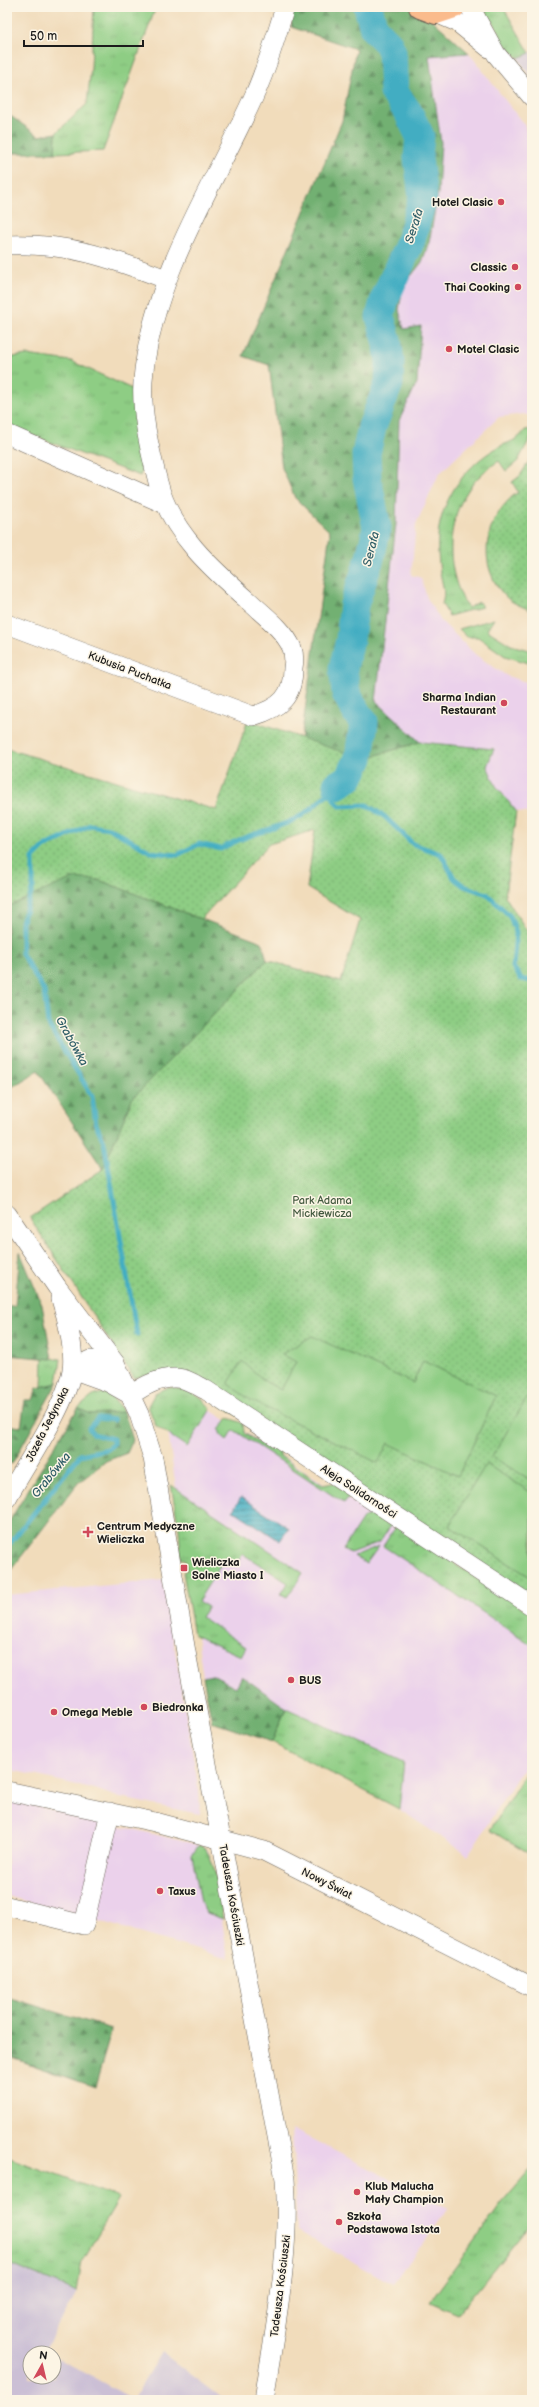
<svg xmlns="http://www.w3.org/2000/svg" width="539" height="2407" font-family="'Balsamiq Sans',sans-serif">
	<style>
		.built { fill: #ebd1eb }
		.industrial { fill: #cbbfd5 }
		.grass { fill: url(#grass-tufts); stroke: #557450 }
		.forest { fill: url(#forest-firs); stroke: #476647 }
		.park { fill: url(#park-dots); stroke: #557450 }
		.garden { fill: #8ecd84; stroke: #557450 }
		.water { fill: url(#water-rules); stroke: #30646f }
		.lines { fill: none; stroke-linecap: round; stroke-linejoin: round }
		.stream { stroke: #43adc2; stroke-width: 5 }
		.river { stroke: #43adc2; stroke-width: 29 }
		.minor-casing { stroke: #675f54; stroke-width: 20 }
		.major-casing { stroke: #675f54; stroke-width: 24 }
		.minor { stroke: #fff; stroke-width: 19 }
		.major { stroke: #fabb8c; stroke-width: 22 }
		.poi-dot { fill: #d1495b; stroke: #fcf5e5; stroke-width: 1.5 }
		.labels { text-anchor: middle; stroke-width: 3; stroke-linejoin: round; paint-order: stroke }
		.poi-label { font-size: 11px; font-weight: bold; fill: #1c1c1c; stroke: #fcf5e5; text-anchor: start }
		.street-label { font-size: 11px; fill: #1c1c1c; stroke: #fcf5e5 }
		.park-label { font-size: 11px; fill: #445a40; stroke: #fcf5e5 }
		.water-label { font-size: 12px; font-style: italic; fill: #2e5d67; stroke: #fcf5e5 }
	</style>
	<defs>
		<pattern id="grass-tufts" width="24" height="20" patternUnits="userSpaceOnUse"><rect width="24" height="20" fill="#8ecd84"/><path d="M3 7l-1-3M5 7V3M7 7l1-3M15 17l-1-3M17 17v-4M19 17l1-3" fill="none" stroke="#7aaf71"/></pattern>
		<pattern id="forest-firs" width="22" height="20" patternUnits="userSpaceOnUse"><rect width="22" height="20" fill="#72b072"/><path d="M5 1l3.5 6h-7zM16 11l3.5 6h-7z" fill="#5d8e5d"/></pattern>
		<pattern id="park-dots" width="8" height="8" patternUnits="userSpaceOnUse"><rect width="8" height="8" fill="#8ecd84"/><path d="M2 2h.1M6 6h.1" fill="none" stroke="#7aaf71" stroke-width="1.8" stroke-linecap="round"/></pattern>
		<pattern id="water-rules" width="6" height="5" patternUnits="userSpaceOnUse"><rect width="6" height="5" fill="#43adc2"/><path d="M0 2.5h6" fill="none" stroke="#378c9d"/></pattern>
	</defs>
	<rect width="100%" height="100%" fill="#fcf5e5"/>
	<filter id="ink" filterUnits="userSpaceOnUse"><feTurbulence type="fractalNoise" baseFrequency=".025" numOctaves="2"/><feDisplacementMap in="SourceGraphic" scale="8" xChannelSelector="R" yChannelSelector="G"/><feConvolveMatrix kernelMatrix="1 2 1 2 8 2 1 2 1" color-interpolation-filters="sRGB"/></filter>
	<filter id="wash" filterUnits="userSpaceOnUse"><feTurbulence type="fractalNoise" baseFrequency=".012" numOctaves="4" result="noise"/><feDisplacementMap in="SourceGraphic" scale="16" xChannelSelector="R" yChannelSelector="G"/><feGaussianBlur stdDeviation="0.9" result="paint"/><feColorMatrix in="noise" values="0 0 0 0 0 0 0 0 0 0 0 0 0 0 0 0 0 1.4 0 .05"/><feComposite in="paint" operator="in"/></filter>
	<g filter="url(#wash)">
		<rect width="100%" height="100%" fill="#f1dcbb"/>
		<path class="built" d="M 469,53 L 525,126 L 532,158 L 532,416 L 523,414 L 499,417 L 439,474 L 416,524 L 411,575 L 421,578 L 427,598 L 441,621 L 476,655 L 507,676 L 532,684 L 532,814 L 516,811 L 496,786 L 487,766 L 494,749 L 420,742 L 376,701 L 396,524 L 399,421 L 417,383 L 421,326 L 404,329 L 399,310 L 403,286 L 422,262 L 441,143 L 429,56 Z
			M 182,1392 L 532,1617 L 532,1754 L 468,1855 L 399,1809 L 404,1762 L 286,1708 L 242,1676 L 236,1687 L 212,1675 L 203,1677 L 163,1397 Z
			M 163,1580 L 199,1791 L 200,1814 L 120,1798 L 95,1789 L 7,1769 L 7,1595 Z
			M 7,1799 L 203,1846 L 208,1851 L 213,1863 L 228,1959 L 96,1920 L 7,1896 Z
			M 292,2129 L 448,2209 L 393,2284 L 297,2231 Z"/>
		<path class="industrial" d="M 532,52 L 532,79 L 518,58 Z
			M 7,2263 L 77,2292 L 44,2351 L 48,2353 L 30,2353 L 30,2377 L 54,2377 L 54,2356 L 133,2399 L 161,2352 L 225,2400 L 7,2400 Z"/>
		<path class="grass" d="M 7,7 L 10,7 L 7,78 Z
			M 94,7 L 156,7 L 103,151 L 55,153 L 56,133 L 87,104 L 91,68 Z
			M 482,7 L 503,7 L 530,53 L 518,58 L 496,35 L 499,32 Z
			M 26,355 L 71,361 L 132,389 L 145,464 L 140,476 L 7,426 L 7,358 Z
			M 532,429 L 532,435 L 518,461 L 506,471 L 499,461 C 447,492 438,560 468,608 L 479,602 L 482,607 L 449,616 L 442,604 C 446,592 442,584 440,572 C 438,556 436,539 440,523 C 447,492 468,465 495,449 C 508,441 516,443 525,430 Z
			M 494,619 L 487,630 L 511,645 L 532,651 L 532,664 L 505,656 L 478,637 L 467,637 L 459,629 Z
			M 43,1358 L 61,1359 L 57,1383 L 42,1387 Z
			M 168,1387 C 184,1387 202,1396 211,1409 L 187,1447 L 156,1426 L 148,1406 L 155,1393 Z
			M 102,1393 L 109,1394 L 124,1412 L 90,1414 L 78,1408 L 93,1396 Z
			M 228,1418 L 243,1423 L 244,1433 L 270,1450 L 280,1447 L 280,1456 L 323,1485 L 333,1483 L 351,1494 L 344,1503 L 234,1430 L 227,1440 L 221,1435 L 219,1430 Z
			M 171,1485 L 303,1573 L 287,1597 L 281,1594 L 288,1583 L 243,1554 L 236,1564 L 226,1557 L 198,1601 L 208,1607 L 201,1617 L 246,1647 L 241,1656 L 194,1635 L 183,1572 L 187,1570 L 185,1559 L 181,1559 L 179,1529 Z
			M 376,1513 L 393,1522 L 380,1542 L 350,1553 L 343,1549 L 364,1517 Z
			M 397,1525 L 532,1614 L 532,1645 L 383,1546 Z
			M 379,1546 L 366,1564 L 354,1556 Z
			M 286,1708 L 404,1762 L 399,1809 L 272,1742 Z
			M 532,1763 L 532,1856 L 490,1830 Z
			M 199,1845 C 216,1849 220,1903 223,1919 L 206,1913 L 201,1902 L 192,1855 Z
			M 7,2157 L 119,2198 L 82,2261 L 77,2292 L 7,2263 Z
			M 532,2168 L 532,2222 L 458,2314 L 430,2302 L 502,2203 Z"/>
		<path class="forest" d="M 293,7 L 418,7 L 469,53 L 429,56 L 441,143 L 438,193 L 429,243 L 422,262 L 403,286 L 399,310 L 404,329 L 421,326 L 417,383 L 399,421 L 396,524 L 376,701 L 420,742 L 364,759 L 301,739 L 330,532 L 295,498 L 282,468 L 269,365 L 243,356 L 342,121 L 356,49 L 291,27 Z
			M 7,105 L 9,115 L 39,136 L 56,133 L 55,153 L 9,153 Z
			M 73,877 L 99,880 L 262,942 L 267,960 L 132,1099 L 103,1169 L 38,1071 L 7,1090 L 7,907 Z
			M 20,1252 L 42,1305 L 52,1359 L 7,1355 L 7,1306 L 15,1306 Z
			M 57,1383 L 12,1464 L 7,1462 L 7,1425 L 21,1427 L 25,1400 L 33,1400 L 37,1388 Z
			M 78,1408 L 90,1414 L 124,1412 L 133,1440 L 127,1453 L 106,1461 L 78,1483 L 7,1575 L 7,1525 Z
			M 212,1675 L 236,1687 L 242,1676 L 286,1708 L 272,1742 L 212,1722 L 203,1677 Z
			M 7,1997 L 112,2029 L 95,2087 L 7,2056 Z"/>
		<path class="park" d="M 532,456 L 532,611 C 524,607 511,603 505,596 C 475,564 485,516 518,492 L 512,482 L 520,476 Z
			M 248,720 L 364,759 L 420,742 L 494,749 L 487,766 L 496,786 L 516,811 L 505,896 L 532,939 L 532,1598 L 166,1371 L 134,1378 L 30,1218 L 103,1169 L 132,1099 L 267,960 L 341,982 L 360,920 L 307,888 L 315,830 L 269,844 L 201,919 L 99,880 L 73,878 L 7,907 L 7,749 L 216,810 Z"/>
		<path class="garden" d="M 312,1336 L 413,1383 L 423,1361 L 496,1396 L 458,1476 L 388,1443 L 378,1463 L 252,1401 L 228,1384 L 242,1361 L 266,1382 L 281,1390 L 296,1362 L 282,1354 Z
			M 531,1391 L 532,1478 L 531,1480 L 492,1457 Z
			M 486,1464 L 532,1493 L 532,1578 L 449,1526 Z"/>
		<path class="water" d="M 241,1497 L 289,1528 L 280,1541 L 233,1510 Z"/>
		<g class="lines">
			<path class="stream" d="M 336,787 L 333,792 L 334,800 L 340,806 L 367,805 L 385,817 L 413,844 L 441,854 L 454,878 L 464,886 L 487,894 L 510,916 L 516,932 L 513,967 L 521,979 L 532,981
				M 137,1335 L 104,1142 L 96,1124 L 92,1096 L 48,1024 L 44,991 L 22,954 L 22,922 L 33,887 L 33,858 L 44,847 L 90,825 L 109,828 L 151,852 L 177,855 L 199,844 L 221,849 C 246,833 276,831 301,816 C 314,808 325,795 337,785
				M 7,1547 L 80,1455 L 108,1449 L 113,1444 L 113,1439 L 93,1434 L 89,1428 L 98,1418 L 114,1420"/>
			<path class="river" d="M 337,785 L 350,777 L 359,758 L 364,722 L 358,715 L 346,693 L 343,668 L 350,640 L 354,605 L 370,558 L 377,528 L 367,478 L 366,454 L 372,427 L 389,383 L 390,361 L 387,340 L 380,317 L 385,298 L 411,240 L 423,197 L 418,158 L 420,136 L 408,112 L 394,92 L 392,52 L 388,43 L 374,29 L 368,7"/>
		</g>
	</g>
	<g filter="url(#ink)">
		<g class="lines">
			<g class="minor-casing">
				<path id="minor" d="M 470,7 L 496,54 L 532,97
					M 436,13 L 457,22 L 489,48
					M 7,245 C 70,243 108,257 166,279
					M 7,434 L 163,503
					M 7,624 L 253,716 C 280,708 293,697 293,668 C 294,662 294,654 292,648 C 284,630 265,616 251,603 C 213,570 170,532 158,482 C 149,447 139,407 144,370 C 156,271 214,185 254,96 C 267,67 276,37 285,7
					M 7,1214 L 57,1287 L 115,1363 L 139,1414 L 153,1458 L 186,1652 L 285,2179 C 291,2253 275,2326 264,2400
					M 72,1369 L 108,1382 L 131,1395
					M 72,1369 L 90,1360 L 115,1363
					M 131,1395 C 145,1385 165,1375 183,1379 C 191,1381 199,1387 206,1390 L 532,1606
					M 7,1498 C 26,1464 66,1406 72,1370 C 75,1351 67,1317 61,1299
					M 7,1791 L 155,1822 L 264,1851 L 532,1987
					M 7,1906 L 84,1925 L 110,1812"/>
			</g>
			<g class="major-casing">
				<path id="major" d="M 420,7 L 436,13 L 454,7"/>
			</g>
			<use href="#minor" class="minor"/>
			<use href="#major" class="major"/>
		</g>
	</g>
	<g class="poi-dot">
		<circle cx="501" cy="202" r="4"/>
		<circle cx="515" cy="267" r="4"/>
		<circle cx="518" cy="287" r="4"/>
		<circle cx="449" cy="349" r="4"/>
		<circle cx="504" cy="703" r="4"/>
		<path d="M86 1526h4v4h4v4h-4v4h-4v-4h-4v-4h4z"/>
		<rect x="180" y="1564" width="8" height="8" rx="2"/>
		<circle cx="291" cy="1680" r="4"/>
		<circle cx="144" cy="1707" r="4"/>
		<circle cx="54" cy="1712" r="4"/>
		<circle cx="160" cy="1891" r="4"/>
		<circle cx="357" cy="2192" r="4"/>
		<circle cx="339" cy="2222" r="4"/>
	</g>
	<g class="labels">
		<g class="poi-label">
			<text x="493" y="206" text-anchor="end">Hotel Clasic</text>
			<text x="507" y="271" text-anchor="end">Classic</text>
			<text x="510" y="291" text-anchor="end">Thai Cooking</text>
			<text x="457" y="353">Motel Clasic</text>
			<text x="496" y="701" text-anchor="end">Sharma Indian<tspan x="496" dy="13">Restaurant</tspan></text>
			<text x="97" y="1530">Centrum Medyczne<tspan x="97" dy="13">Wieliczka</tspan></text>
			<text x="192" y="1566">Wieliczka<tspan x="192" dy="13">Solne Miasto I</tspan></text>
			<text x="299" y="1684">BUS</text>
			<text x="152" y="1711">Biedronka</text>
			<text x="62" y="1716">Omega Meble</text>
			<text x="168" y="1895">Taxus</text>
			<text x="365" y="2190">Klub Malucha<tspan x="365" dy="13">Mały Champion</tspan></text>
			<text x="347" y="2220">Szkoła<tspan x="347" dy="13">Podstawowa Istota</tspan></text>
		</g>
		<g class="street-label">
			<text transform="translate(130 670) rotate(21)" y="4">Kubusia Puchatka</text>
			<text transform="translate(47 1424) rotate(-63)" y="4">Józefa Jedynaka</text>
			<text transform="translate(359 1491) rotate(33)" y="4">Aleja Solidarności</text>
			<text transform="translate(327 1883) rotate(27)" y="4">Nowy Świat</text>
			<text transform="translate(232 1895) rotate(80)" y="4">Tadeusza Kościuszki</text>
			<text transform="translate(280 2286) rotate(-83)" y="4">Tadeusza Kościuszki</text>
		</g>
		<g class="park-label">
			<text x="322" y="1204">Park Adama<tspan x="322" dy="13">Mickiewicza</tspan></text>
		</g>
		<g class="water-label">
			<text transform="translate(414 226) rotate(-73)" y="4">Serafa</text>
			<text transform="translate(371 549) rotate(-76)" y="4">Serafa</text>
			<text transform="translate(72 1041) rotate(61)" y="4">Grabówka</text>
			<text transform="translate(51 1475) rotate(-51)" y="4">Grabówka</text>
		</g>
	</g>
	<rect width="539" height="2407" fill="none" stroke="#fcf5e5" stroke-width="24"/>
	<g transform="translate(42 2365) rotate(8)"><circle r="19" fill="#fcf5e5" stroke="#a29e95"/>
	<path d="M0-3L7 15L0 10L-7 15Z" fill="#d1495b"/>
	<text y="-6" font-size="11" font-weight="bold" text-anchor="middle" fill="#1c1c1c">N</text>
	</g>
	<path d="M24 40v6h119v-6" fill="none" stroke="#1c1c1c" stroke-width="2"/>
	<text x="30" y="40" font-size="12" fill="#1c1c1c" stroke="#fcf5e5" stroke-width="3" paint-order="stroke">50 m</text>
</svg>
